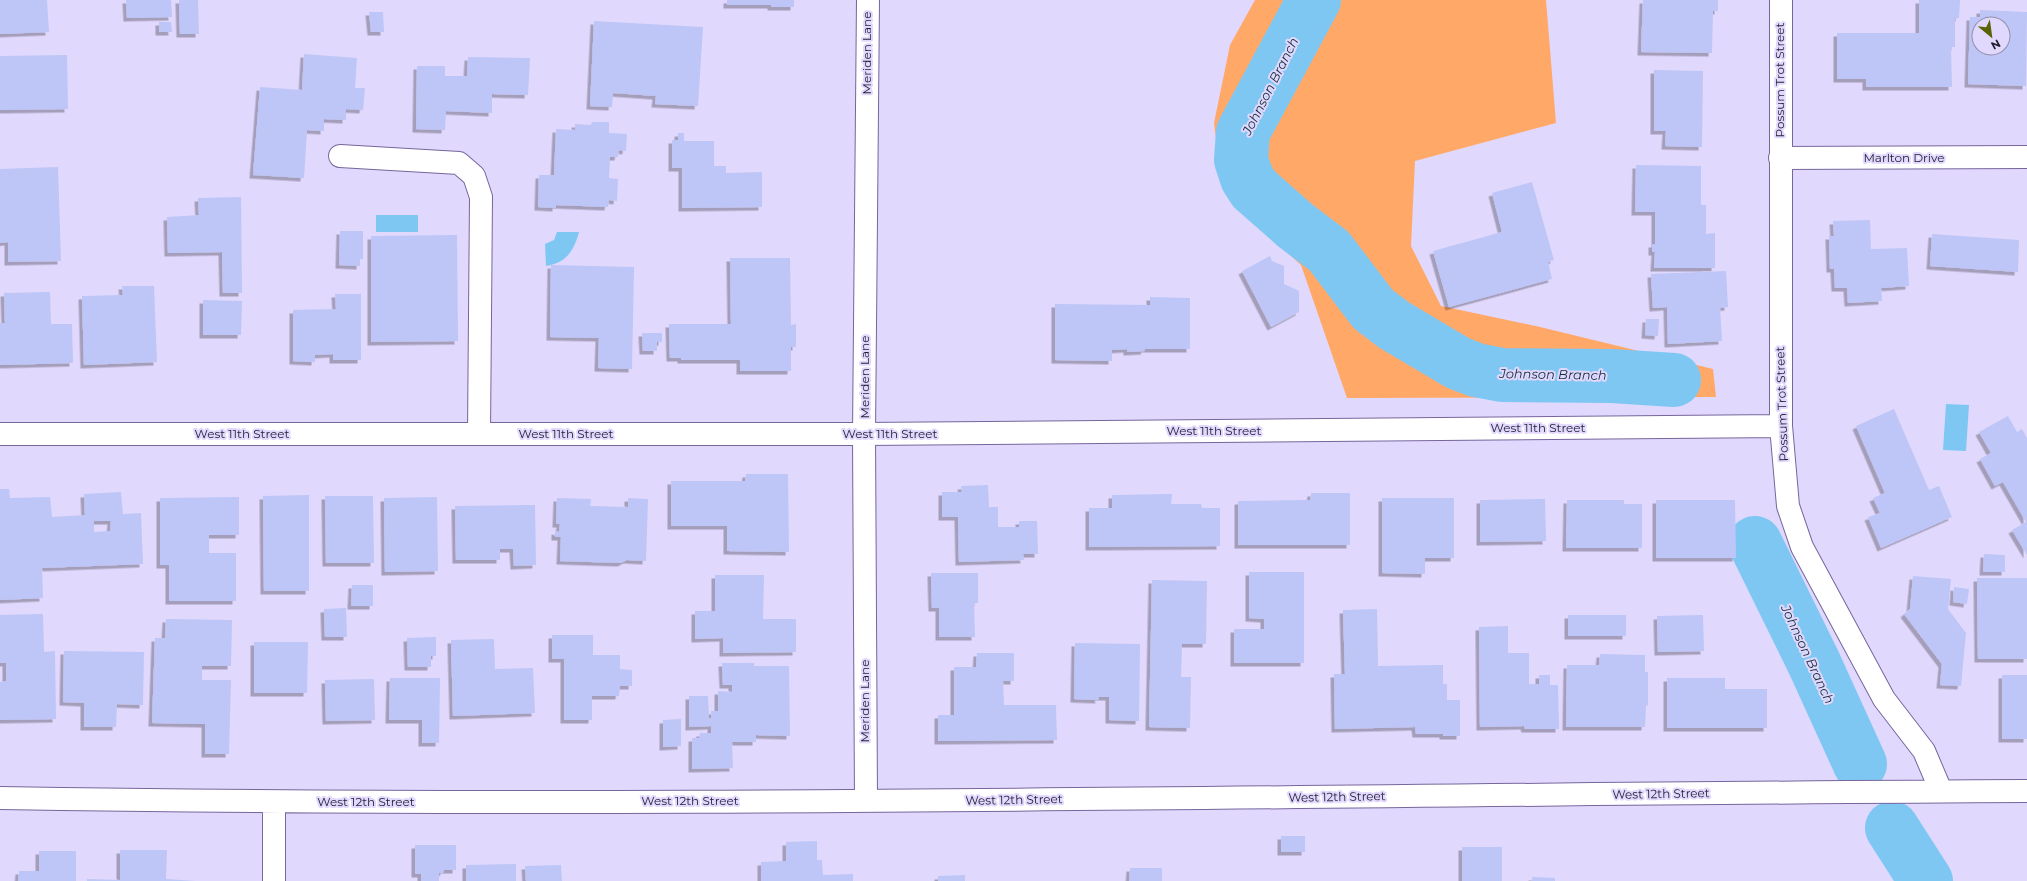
<svg xmlns="http://www.w3.org/2000/svg" width="2027" height="881" font-family="Montserrat,sans-serif">
	<style>
		.green { fill: #ffa867 }
		.water { fill: #7fc7f3 }
		.lines { fill: none; stroke-linecap: round; stroke-linejoin: round }
		.river { stroke: #7fc7f3; stroke-width: 54 }
		.building { fill: #bdc6f6; fill-rule: evenodd; filter: url(#shadow) }
		.minor-casing { stroke: #76669c; stroke-width: 24 }
		.minor { stroke: #fff; stroke-width: 22 }
		.labels { text-anchor: middle; stroke-width: 4; stroke-linejoin: round; paint-order: stroke }
		.street-label { font-size: 12px; fill: #221c32; stroke: #e1d8fd }
		.water-label { font-size: 13px; font-style: italic; fill: #172e3b; stroke: #e1d8fd }
	</style>
	<defs>
		<filter id="shadow"><feDropShadow dx="-3.5" dy="3.5" stdDeviation="0" flood-color="#0004"/></filter>
	</defs>
	<rect width="100%" height="100%" fill="#e1d8fd"/>
	<path class="green" d="M 1255,0 L 1546,0 L 1556,123 L 1415,161 L 1411,246 L 1441,306 L 1540,327 L 1713,369 L 1716,397 L 1347,398 L 1301,265 L 1243,213 L 1221,178 L 1214,123 L 1230,45 Z"/>
	<path class="water" d="M 376,215 L 418,215 L 418,232 L 376,232 Z
		M 557,232 L 579,232 C 574,251 566,263 546,266 L 545,244 L 554,240 Z
		M 1946,404 L 1969,405 L 1966,451 L 1943,450 Z"/>
	<g class="lines">
		<path class="river" d="M 1314,0 L 1243,132 L 1241,160 L 1247,178 L 1254,189 L 1296,226 L 1329,251 L 1373,309 L 1394,325 L 1458,363 L 1476,370 L 1502,375 L 1612,376 L 1674,380
			M 1755,543 L 1814,663 L 1860,764
			M 1892,828 L 1926,881"/>
	</g>
	<path class="building" d="M 0,0 L 47,0 L 49,32 L 0,34 Z
		M 126,0 L 171,0 L 172,17 L 127,18 Z
		M 179,0 L 198,0 L 199,34 L 180,34 Z
		M 727,0 L 794,0 L 794,7 L 771,7 L 771,5 L 727,5 Z
		M 1643,0 L 1718,0 L 1718,11 L 1713,11 L 1712,53 L 1641,52 Z
		M 1919,0 L 1960,0 L 1959,18 L 1955,18 L 1955,47 L 1951,47 L 1952,87 L 1866,87 L 1866,79 L 1837,79 L 1837,33 L 1919,33 Z
		M 1980,10 L 2027,12 L 2026,86 L 1968,84 L 1970,17 L 1980,17 ZM 1979,24 L 2003,24 L 2003,48 L 1979,48 Z
		M 369,12 L 383,12 L 384,32 L 371,32 Z
		M 594,21 L 703,27 L 698,106 L 655,104 L 656,96 L 613,93 L 612,107 L 590,106 Z
		M 159,22 L 171,22 L 172,32 L 159,32 Z
		M 304,54 L 357,58 L 355,88 L 365,88 L 363,110 L 346,109 L 346,120 L 324,119 L 324,131 L 307,130 L 304,178 L 253,175 L 260,87 L 302,90 Z
		M 67,55 L 68,109 L 0,110 L 0,56 Z
		M 468,57 L 530,58 L 528,95 L 492,94 L 492,113 L 446,111 L 445,130 L 416,129 L 417,66 L 445,66 L 445,76 L 467,76 Z
		M 1654,70 L 1703,71 L 1702,147 L 1665,146 L 1666,131 L 1654,131 Z
		M 592,122 L 609,122 L 609,133 L 627,134 L 626,151 L 619,150 L 618,157 L 610,157 L 609,178 L 618,179 L 617,201 L 609,200 L 608,207 L 556,205 L 556,208 L 538,207 L 539,175 L 554,175 L 556,129 L 575,130 L 575,124 L 591,125 Z
		M 678,133 L 684,133 L 684,141 L 714,141 L 714,166 L 726,166 L 726,173 L 762,172 L 762,207 L 682,208 L 682,168 L 672,168 L 672,140 L 678,140 Z
		M 1636,165 L 1701,166 L 1701,205 L 1706,205 L 1706,234 L 1715,233 L 1715,268 L 1654,268 L 1655,252 L 1652,252 L 1652,244 L 1655,244 L 1655,212 L 1635,212 Z
		M 58,167 L 61,261 L 8,262 L 8,242 L 0,243 L 0,169 Z
		M 1532,182 L 1554,260 L 1548,262 L 1552,279 L 1449,307 L 1433,251 L 1502,232 L 1492,193 Z
		M 241,197 L 242,293 L 223,293 L 222,252 L 168,253 L 167,217 L 199,215 L 198,198 Z
		M 1870,220 L 1871,249 L 1907,248 L 1909,286 L 1881,288 L 1882,301 L 1848,303 L 1847,288 L 1835,288 L 1834,269 L 1830,269 L 1829,236 L 1834,236 L 1833,221 Z
		M 340,231 L 363,231 L 363,259 L 360,259 L 360,266 L 339,265 Z
		M 1932,234 L 2019,240 L 2018,272 L 1930,266 Z
		M 457,235 L 458,341 L 371,342 L 371,236 Z
		M 1270,256 L 1272,261 L 1284,266 L 1284,284 L 1299,291 L 1299,312 L 1271,327 L 1242,271 Z
		M 730,258 L 790,258 L 791,325 L 796,324 L 796,347 L 791,347 L 791,371 L 740,371 L 740,360 L 681,360 L 681,358 L 670,358 L 669,324 L 731,324 Z
		M 551,265 L 634,267 L 632,369 L 598,368 L 599,338 L 550,337 Z
		M 1726,271 L 1728,307 L 1720,308 L 1722,341 L 1668,344 L 1667,307 L 1653,308 L 1651,274 Z
		M 122,286 L 154,286 L 157,362 L 84,365 L 82,296 L 123,295 Z
		M 50,292 L 51,324 L 72,324 L 73,363 L 0,365 L 0,323 L 5,323 L 4,293 Z
		M 335,294 L 361,294 L 361,360 L 333,360 L 333,354 L 315,355 L 315,362 L 293,361 L 293,310 L 336,309 Z
		M 1150,297 L 1190,298 L 1190,349 L 1144,349 L 1145,351 L 1127,352 L 1127,349 L 1112,350 L 1112,361 L 1055,360 L 1055,304 L 1150,305 Z
		M 203,300 L 242,301 L 241,335 L 203,335 Z
		M 1646,319 L 1659,319 L 1658,336 L 1645,335 Z
		M 642,333 L 662,333 L 662,342 L 657,342 L 657,351 L 643,351 Z
		M 1894,409 L 1929,490 L 1939,486 L 1952,517 L 1881,548 L 1868,517 L 1880,513 L 1873,498 L 1885,493 L 1856,426 Z
		M 2008,416 L 2017,432 L 2022,429 L 2027,438 L 2027,555 L 2012,530 L 2026,522 L 2003,482 L 1995,486 L 1980,459 L 1991,453 L 1979,432 Z
		M 746,474 L 788,474 L 789,552 L 727,551 L 727,526 L 671,526 L 671,481 L 745,481 Z
		M 988,485 L 989,507 L 998,507 L 998,527 L 1019,527 L 1019,521 L 1037,521 L 1038,554 L 1023,554 L 1024,560 L 959,562 L 958,517 L 942,517 L 942,492 L 962,492 L 961,486 Z
		M 0,489 L 9,489 L 10,498 L 50,497 L 52,517 L 85,515 L 84,494 L 121,492 L 123,514 L 141,513 L 143,564 L 42,568 L 43,598 L 0,600 ZM 94,521 L 111,521 L 110,531 L 94,532 Z
		M 1311,493 L 1350,493 L 1350,545 L 1238,545 L 1238,501 L 1310,500 Z
		M 1172,494 L 1171,504 L 1201,504 L 1202,508 L 1220,508 L 1220,546 L 1089,547 L 1089,508 L 1112,508 L 1112,495 Z
		M 309,495 L 309,591 L 264,591 L 263,496 Z
		M 325,496 L 373,496 L 374,563 L 326,563 Z
		M 239,497 L 239,535 L 209,535 L 209,553 L 236,553 L 236,601 L 169,601 L 169,565 L 160,565 L 160,498 Z
		M 437,497 L 438,571 L 385,572 L 384,498 Z
		M 557,498 L 591,499 L 590,506 L 628,507 L 628,498 L 648,499 L 646,561 L 627,560 L 621,563 L 560,561 L 561,537 L 555,537 L 555,531 L 559,532 L 560,524 L 556,524 Z
		M 1382,498 L 1454,498 L 1454,558 L 1425,558 L 1425,574 L 1382,573 Z
		M 1545,499 L 1546,541 L 1480,542 L 1480,500 Z
		M 1567,500 L 1624,500 L 1624,504 L 1642,504 L 1642,548 L 1566,548 Z
		M 1656,500 L 1735,500 L 1736,558 L 1656,558 Z
		M 535,505 L 536,565 L 514,566 L 513,549 L 500,549 L 500,560 L 456,560 L 455,506 Z
		M 1984,554 L 2005,555 L 2005,572 L 1983,572 Z
		M 1249,572 L 1304,572 L 1304,663 L 1234,663 L 1234,629 L 1264,629 L 1264,619 L 1249,618 Z
		M 931,573 L 978,573 L 978,603 L 974,603 L 975,637 L 939,637 L 939,608 L 932,608 Z
		M 715,575 L 764,575 L 763,619 L 796,619 L 796,652 L 723,653 L 723,638 L 695,639 L 695,611 L 715,611 Z
		M 1913,576 L 1951,579 L 1948,609 L 1966,633 L 1961,686 L 1940,685 L 1942,664 L 1904,614 L 1910,609 Z
		M 1977,578 L 2027,578 L 2027,659 L 1978,659 Z
		M 1152,580 L 1207,581 L 1206,644 L 1182,644 L 1181,677 L 1191,677 L 1190,728 L 1149,727 Z
		M 352,585 L 373,585 L 373,606 L 351,606 Z
		M 1954,587 L 1969,589 L 1967,604 L 1953,602 Z
		M 346,608 L 347,637 L 325,637 L 324,609 Z
		M 1377,609 L 1378,666 L 1443,665 L 1443,684 L 1447,684 L 1447,700 L 1460,700 L 1460,736 L 1443,736 L 1443,734 L 1416,734 L 1415,727 L 1335,729 L 1334,674 L 1345,674 L 1343,610 Z
		M 43,614 L 44,652 L 55,651 L 56,719 L 0,720 L 0,682 L 6,681 L 6,663 L 0,663 L 0,615 Z
		M 1568,615 L 1626,615 L 1626,636 L 1568,636 Z
		M 1703,615 L 1704,651 L 1658,652 L 1657,616 Z
		M 166,619 L 232,620 L 231,666 L 202,666 L 202,680 L 231,680 L 229,754 L 205,754 L 205,724 L 152,723 L 155,638 L 165,638 Z
		M 1508,626 L 1508,653 L 1529,653 L 1529,684 L 1539,684 L 1539,675 L 1550,675 L 1550,685 L 1558,685 L 1559,729 L 1525,729 L 1524,726 L 1480,727 L 1479,627 Z
		M 552,635 L 593,635 L 593,655 L 620,655 L 620,669 L 632,670 L 632,686 L 620,686 L 619,696 L 592,696 L 592,720 L 564,720 L 564,659 L 552,659 Z
		M 436,637 L 436,656 L 431,656 L 431,667 L 408,667 L 407,638 Z
		M 494,639 L 495,669 L 533,668 L 535,713 L 453,716 L 451,640 Z
		M 254,642 L 308,642 L 307,693 L 254,693 Z
		M 1075,643 L 1140,644 L 1139,721 L 1109,720 L 1109,697 L 1098,697 L 1099,700 L 1074,699 Z
		M 64,651 L 144,652 L 143,705 L 117,704 L 116,727 L 84,727 L 84,703 L 63,702 Z
		M 977,653 L 1014,653 L 1014,681 L 1003,681 L 1004,705 L 1056,705 L 1057,740 L 938,741 L 938,715 L 954,715 L 954,667 L 976,667 Z
		M 1600,654 L 1645,655 L 1645,672 L 1648,672 L 1648,706 L 1646,705 L 1645,727 L 1566,727 L 1567,665 L 1599,665 Z
		M 722,663 L 754,663 L 754,666 L 789,666 L 790,736 L 756,735 L 756,742 L 732,742 L 733,768 L 692,769 L 692,738 L 699,738 L 700,733 L 711,733 L 711,726 L 689,727 L 689,696 L 708,696 L 709,718 L 711,718 L 711,711 L 718,711 L 718,691 L 732,692 L 732,685 L 723,685 Z
		M 2002,675 L 2027,675 L 2027,739 L 2002,739 Z
		M 390,678 L 440,678 L 439,743 L 422,743 L 422,720 L 389,720 Z
		M 1667,678 L 1725,678 L 1725,689 L 1767,689 L 1767,728 L 1667,728 Z
		M 374,679 L 375,720 L 326,721 L 325,680 Z
		M 681,719 L 681,746 L 663,747 L 663,720 Z
		M 1281,836 L 1305,836 L 1305,852 L 1281,852 Z
		M 817,841 L 817,860 L 822,860 L 823,875 L 853,874 L 853,881 L 761,881 L 761,862 L 786,861 L 786,842 Z
		M 415,845 L 456,845 L 456,870 L 444,870 L 443,873 L 439,873 L 439,881 L 421,881 L 421,874 L 415,874 Z
		M 1462,847 L 1502,847 L 1502,881 L 1462,881 Z
		M 120,850 L 167,850 L 166,879 L 196,881 L 87,881 L 87,879 L 120,880 Z
		M 39,851 L 76,851 L 76,881 L 18,881 L 19,871 L 39,871 Z
		M 516,864 L 516,881 L 466,881 L 466,865 Z
		M 561,865 L 562,881 L 526,881 L 525,866 Z
		M 1130,868 L 1162,868 L 1162,881 L 1129,881 Z
		M 965,875 L 965,881 L 938,881 L 938,876 Z
		M 1532,877 L 1555,878 L 1555,881 L 1532,881 Z"/>
	<g class="lines">
		<g class="minor-casing">
			<path id="minor" d="M 1781,0 L 1781,426 L 1788,506 L 1802,547 L 1884,699 L 1924,751 L 1941,791
				M 340,156 L 459,163 L 474,176 L 481,197 L 479,434
				M 1780,158 L 2027,157
				M 0,434 L 864,434 L 1781,426
				M 0,798 C 676,809 1351,794 2027,791
				M 866,801 L 864,434 L 868,0
				M 274,802 L 274,881"/>
		</g>
		<use href="#minor" class="minor"/>
	</g>
	<g class="labels">
		<g class="street-label">
			<text transform="translate(867 53) rotate(-90)" y="4">Meriden Lane</text>
			<text transform="translate(1780 80) rotate(-90)" y="4">Possum Trot Street</text>
			<text x="1904" y="162">Marlton Drive</text>
			<text transform="translate(865 377) rotate(-90)" y="4">Meriden Lane</text>
			<text transform="translate(1782 404) rotate(-92)" y="4">Possum Trot Street</text>
			<text x="1538" y="432">West 11th Street</text>
			<text x="1214" y="435">West 11th Street</text>
			<text x="242" y="438">West 11th Street</text>
			<text x="566" y="438">West 11th Street</text>
			<text x="890" y="438">West 11th Street</text>
			<text transform="translate(865 701) rotate(-90)" y="4">Meriden Lane</text>
			<text transform="translate(1661 794) rotate(-1)" y="4">West 12th Street</text>
			<text transform="translate(1337 797) rotate(-1)" y="4">West 12th Street</text>
			<text transform="translate(1014 800) rotate(-1)" y="4">West 12th Street</text>
			<text x="690" y="805">West 12th Street</text>
			<text x="366" y="806">West 12th Street</text>
		</g>
		<g class="water-label">
			<text transform="translate(1270 86) rotate(-63)" y="5">Johnson Branch</text>
			<text transform="translate(1553 374) rotate(1)" y="5">Johnson Branch</text>
			<text transform="translate(1808 654) rotate(65)" y="5">Johnson Branch</text>
		</g>
	</g>
	<g transform="translate(1991 36) rotate(151)"><circle r="19" fill="#e1d8fd" stroke="#958dac"/>
	<path d="M0-3L7 15L0 10L-7 15Z" fill="#596303"/>
	<text y="-6" font-size="11" font-weight="bold" text-anchor="middle" fill="#221c32">N</text>
	</g>
</svg>
